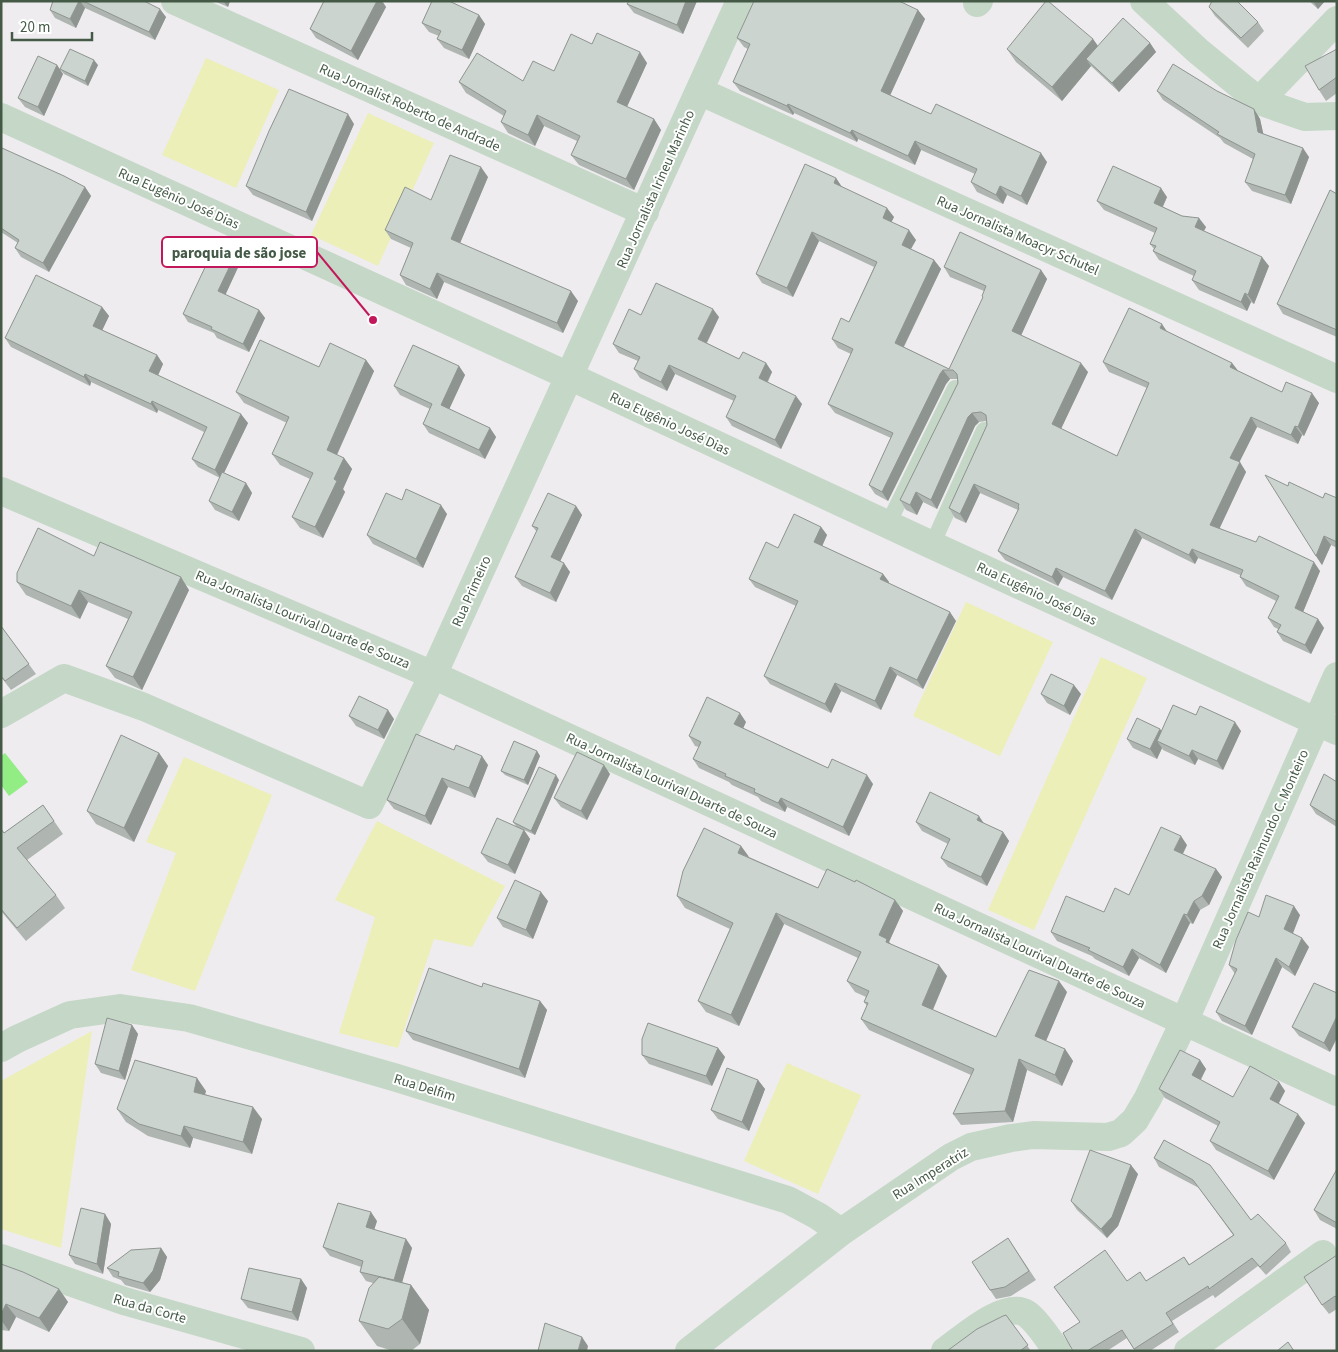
<svg xmlns="http://www.w3.org/2000/svg" width="1338" height="1352" font-family="'Source Sans 3',sans-serif">
	<style>
		.green { fill: #ecefb8 }
		.water { fill: #92ed84 }
		.lines { fill: none; stroke-linecap: round; stroke-linejoin: round }
		.service { stroke: #c5d7c7; stroke-width: 16 }
		.minor { stroke: #c5d7c7; stroke-width: 28 }
		.wall { fill: #afb6b1 }
		.shaded-wall { fill: #8e9490 }
		.building { fill: #cbd4ce; stroke: #8e9490 }
		.labels { text-anchor: middle; stroke-width: 4; stroke-linejoin: round; paint-order: stroke }
		.street-label { font-size: 14px; fill: #445a47; stroke: #fff }
		.leader { fill: none; stroke: #c2185b; stroke-width: 2 }
		.callout-dot { fill: #c2185b; stroke: #fff; stroke-width: 2 }
		.callout { fill: #fff; stroke: #c2185b; stroke-width: 2 }
		.callout-label { font-size: 15px; text-anchor: middle; font-weight: bold; fill: #445a47 }
	</style>
	<rect width="100%" height="100%" fill="#eeecef"/>
	<path class="green" d="M 206,58 L 279,90 L 236,188 L 162,155 Z
		M 368,113 L 434,143 L 378,266 L 311,235 Z
		M 966,602 L 1053,642 L 1000,756 L 913,716 Z
		M 1101,657 L 1147,678 L 1034,930 L 988,910 Z
		M 184,757 L 272,795 L 195,991 L 131,970 L 176,853 L 146,842 Z
		M 377,821 L 505,886 L 472,947 L 434,939 L 398,1048 L 339,1033 L 375,917 L 335,900 Z
		M 92,1031 L 61,1248 L 1,1229 L 1,1081 Z
		M 787,1063 L 861,1095 L 818,1194 L 744,1161 Z"/>
	<path class="water" d="M 5,753 L 28,782 L 9,796 L 1,785 L 1,756 Z"/>
	<g class="lines">
		<path class="service" d="M 888,524 L 955,388
			M 932,545 L 984,430"/>
		<path class="minor" d="M 175,1 L 645,212
			M 1144,1 L 1198,51 L 1259,101 L 1305,117 L 1337,116
			M 977,3 L 979,1
			M 699,91 L 1337,379
			M 1259,101 L 1337,20
			M 1,117 L 569,376 L 932,545 L 1337,731
			M 1,491 L 433,675 L 1337,1092
			M 1,714 L 64,678 L 144,707 L 369,805 L 433,675 L 740,1
			M 1,1048 L 17,1039 L 70,1015 L 120,1008 L 189,1018 L 397,1078 L 788,1200 L 818,1216 L 841,1232
			M 1,1258 L 124,1301 L 301,1351
			M 689,1351 L 841,1232 L 951,1157 L 971,1147 L 1011,1138 L 1033,1135 L 1108,1137 L 1121,1133 L 1135,1120 L 1148,1098 L 1184,1022 L 1337,676
			M 945,1351 C 962,1339 1006,1299 1027,1314 C 1039,1323 1048,1339 1057,1351
			M 1188,1351 L 1323,1254"/>
	</g>
	<path class="wall" d="M 53,1 L 144,1 L 166,17 L 155,40 L 85,8 L 76,28 L 55,18 L 50,10 Z
		M 214,1 L 230,1 L 228,7 Z
		M 324,1 L 382,1 L 386,7 L 358,60 L 316,38 L 310,29 Z
		M 629,1 L 697,1 L 683,34 L 634,13 L 627,4 Z
		M 1309,1 L 1325,1 L 1318,9 Z
		M 1209,7 L 1258,22 L 1264,31 L 1248,48 L 1215,16 Z
		M 918,10 L 925,19 L 890,95 L 931,114 L 1047,162 L 1027,205 L 1007,195 L 1003,204 L 977,192 L 971,182 L 975,174 L 921,150 L 915,165 L 858,139 L 857,142 L 794,113 L 793,115 L 740,91 L 733,82 L 748,49 L 744,47 L 737,38 Z
		M 479,15 L 485,24 L 469,59 L 444,48 L 437,39 L 439,36 L 429,32 L 422,23 Z
		M 1093,39 L 1098,46 L 1150,43 L 1156,52 L 1119,92 L 1091,66 L 1062,101 L 1016,62 L 1007,49 Z
		M 592,44 L 647,63 L 627,107 L 654,119 L 661,130 L 634,190 L 579,165 L 571,155 L 577,141 L 544,126 L 535,146 L 508,133 L 501,122 L 504,116 L 466,93 L 459,82 L 523,81 L 554,71 Z
		M 1337,49 L 1337,93 L 1326,101 L 1319,90 Z
		M 57,65 L 63,74 L 44,116 L 25,107 L 18,98 Z
		M 98,65 L 88,86 L 64,74 L 60,69 Z
		M 1157,91 L 1217,91 L 1254,109 L 1260,119 L 1263,134 L 1309,157 L 1291,204 L 1252,191 L 1245,182 L 1253,159 L 1224,143 L 1220,138 L 1163,100 Z
		M 354,124 L 312,221 L 253,195 L 246,186 Z
		M 1,149 L 85,187 L 91,196 L 49,272 L 21,257 L 15,248 L 18,243 L 1,232 Z
		M 488,177 L 460,243 L 578,301 L 563,333 L 444,282 L 437,299 L 406,285 L 400,275 L 411,248 L 391,239 L 385,230 L 431,200 Z
		M 836,178 L 841,186 L 894,217 L 891,222 L 916,240 L 911,249 L 934,260 L 941,269 L 904,347 L 949,369 L 983,297 L 982,296 L 984,291 L 950,277 L 944,267 L 1041,270 L 1047,279 L 1021,335 L 1088,372 L 1061,429 L 1117,456 L 1147,388 L 1109,372 L 1103,362 L 1168,332 L 1232,363 L 1238,371 L 1282,392 L 1319,403 L 1304,436 L 1302,435 L 1298,444 L 1257,427 L 1239,462 L 1246,472 L 1219,528 L 1320,571 L 1303,612 L 1318,619 L 1324,628 L 1311,654 L 1283,641 L 1277,632 L 1278,629 L 1274,627 L 1268,618 L 1276,601 L 1246,586 L 1240,577 L 1240,575 L 1198,558 L 1195,564 L 1142,538 L 1112,600 L 1063,577 L 1058,586 L 1005,560 L 998,551 L 1018,510 L 980,493 L 966,523 L 955,518 L 949,508 L 987,425 L 986,421 L 979,422 L 975,426 L 937,509 L 923,502 L 917,515 L 906,510 L 900,500 L 958,383 L 957,379 L 950,379 L 946,384 L 888,501 L 875,494 L 869,485 L 891,438 L 835,413 L 828,404 L 851,354 L 838,348 L 832,339 L 849,322 L 874,267 L 819,241 L 793,297 L 762,283 L 756,274 Z
		M 1337,194 L 1337,337 L 1283,314 L 1277,304 Z
		M 1167,197 L 1163,207 L 1206,227 L 1204,231 L 1269,266 L 1254,304 L 1251,302 L 1247,311 L 1199,290 L 1192,280 L 1194,276 L 1159,260 L 1153,251 L 1154,249 L 1150,244 L 1155,233 L 1104,210 L 1097,201 Z
		M 241,261 L 225,295 L 259,310 L 265,318 L 249,352 L 217,338 L 214,333 L 188,322 L 183,314 Z
		M 102,307 L 109,316 L 102,330 L 157,355 L 163,364 L 158,375 L 248,423 L 224,473 L 246,483 L 252,493 L 239,521 L 215,510 L 209,501 L 220,478 L 198,467 L 192,459 L 204,432 L 158,410 L 157,413 L 91,382 L 90,386 L 11,347 L 5,338 Z
		M 641,315 L 719,317 L 707,343 L 739,359 L 766,363 L 772,372 L 768,382 L 802,404 L 781,449 L 732,426 L 726,417 L 734,401 L 675,374 L 667,391 L 640,378 L 634,369 L 638,361 L 619,353 L 613,344 Z
		M 366,360 L 374,371 L 337,455 L 344,458 L 352,469 L 343,489 L 345,492 L 323,538 L 300,528 L 292,517 L 310,479 L 280,465 L 272,454 L 287,423 L 244,403 L 236,392 L 319,367 Z
		M 459,366 L 465,375 L 449,409 L 490,428 L 496,437 L 485,459 L 429,433 L 423,424 L 430,409 L 400,395 L 394,386 Z
		M 1288,486 L 1323,498 L 1337,498 L 1337,548 L 1331,545 L 1322,565 L 1316,556 Z
		M 402,500 L 447,514 L 423,568 L 373,544 L 367,535 Z
		M 576,506 L 582,515 L 560,561 L 570,572 L 556,602 L 522,586 L 515,577 L 537,532 L 532,526 Z
		M 821,527 L 827,535 L 822,546 L 883,574 L 889,582 L 888,583 L 956,621 L 923,689 L 897,675 L 881,710 L 841,691 L 831,713 L 770,684 L 764,676 L 796,606 L 755,587 L 749,579 L 778,548 Z
		M 94,556 L 189,590 L 142,690 L 115,678 L 106,666 L 128,619 L 88,602 L 80,619 L 26,595 L 17,582 Z
		M 1,626 L 36,674 L 11,690 L 1,677 Z
		M 1041,694 L 1081,694 L 1070,715 L 1047,703 Z
		M 1196,715 L 1241,731 L 1223,770 L 1198,759 L 1195,765 L 1163,750 L 1162,748 L 1157,759 L 1133,748 L 1127,739 L 1160,729 L 1161,731 Z
		M 349,716 L 394,719 L 384,739 L 356,726 Z
		M 746,722 L 743,728 L 828,768 L 873,784 L 849,836 L 787,807 L 785,812 L 761,801 L 758,797 L 732,785 L 729,782 L 699,768 L 693,759 L 699,747 L 695,746 L 689,736 Z
		M 454,750 L 488,765 L 475,798 L 448,787 L 431,825 L 394,809 L 387,800 Z
		M 537,751 L 540,756 L 528,785 L 505,775 L 501,771 Z
		M 159,753 L 168,766 L 134,842 L 96,824 L 87,811 Z
		M 610,774 L 587,820 L 561,807 L 554,798 Z
		M 559,780 L 535,835 L 524,830 L 530,839 L 515,874 L 488,862 L 481,853 L 516,826 L 513,822 Z
		M 1337,782 L 1337,827 L 1316,814 L 1310,805 Z
		M 43,805 L 63,834 L 27,860 L 56,895 L 65,908 L 26,941 L 1,911 L 1,829 L 4,833 Z
		M 916,822 L 985,824 L 1003,832 L 1009,841 L 987,886 L 948,867 L 941,858 L 948,844 L 922,831 Z
		M 1187,845 L 1183,854 L 1216,869 L 1222,877 L 1209,905 L 1200,910 L 1193,924 L 1190,923 L 1166,973 L 1139,958 L 1129,976 L 1095,959 L 1092,956 L 1057,941 L 1051,932 L 1104,912 L 1129,895 Z
		M 741,846 L 749,857 L 818,888 L 895,900 L 903,911 L 889,942 L 892,945 L 947,976 L 933,1010 L 996,1037 L 1067,992 L 1046,1041 L 1065,1049 L 1073,1061 L 1062,1086 L 1027,1070 L 1013,1122 L 961,1125 L 953,1114 L 971,1075 L 869,1030 L 861,1019 L 867,1006 L 864,1002 L 866,997 L 855,992 L 847,981 L 858,958 L 784,924 L 739,1026 L 706,1012 L 698,1001 L 730,929 L 685,908 L 677,896 Z
		M 548,901 L 533,939 L 503,927 L 497,918 Z
		M 1300,915 L 1293,933 L 1309,947 L 1295,976 L 1282,967 L 1252,1035 L 1222,1021 L 1216,1012 L 1235,974 L 1229,965 L 1259,917 Z
		M 1314,983 L 1330,1052 L 1299,1036 L 1292,1027 Z
		M 482,987 L 540,1001 L 547,1010 L 525,1078 L 413,1040 L 406,1031 Z
		M 132,1025 L 138,1034 L 125,1080 L 101,1073 L 95,1064 Z
		M 718,1048 L 725,1057 L 712,1086 L 649,1064 L 642,1055 Z
		M 1200,1060 L 1206,1069 L 1201,1080 L 1233,1097 L 1279,1082 L 1285,1091 L 1279,1103 L 1305,1123 L 1274,1180 L 1216,1150 L 1210,1141 L 1218,1126 L 1165,1098 L 1159,1089 Z
		M 758,1080 L 765,1089 L 749,1131 L 718,1119 L 711,1110 Z
		M 206,1091 L 205,1094 L 262,1119 L 252,1154 L 193,1138 L 190,1148 L 148,1136 L 126,1122 L 117,1109 Z
		M 1164,1140 L 1251,1220 L 1286,1243 L 1291,1252 L 1266,1275 L 1258,1266 L 1215,1298 L 1213,1295 L 1172,1321 L 1179,1332 L 1150,1351 L 1135,1351 L 1127,1338 L 1107,1351 L 1073,1351 L 1080,1323 L 1127,1281 L 1146,1281 L 1184,1257 L 1190,1265 L 1233,1235 L 1199,1188 L 1159,1167 L 1154,1158 Z
		M 1337,1169 L 1337,1229 L 1320,1220 L 1314,1210 Z
		M 1138,1174 L 1118,1226 L 1107,1238 L 1077,1210 L 1071,1201 Z
		M 105,1214 L 111,1224 L 103,1274 L 75,1264 L 69,1255 Z
		M 377,1221 L 374,1230 L 406,1239 L 412,1248 L 402,1282 L 411,1285 L 429,1310 L 420,1344 L 411,1351 L 393,1351 L 377,1346 L 359,1321 L 373,1283 L 366,1281 L 360,1272 L 361,1267 L 330,1256 L 323,1247 Z
		M 1008,1238 L 1036,1280 L 1011,1296 L 996,1299 L 990,1290 Z
		M 161,1248 L 167,1257 L 160,1280 L 150,1292 L 125,1285 L 121,1280 L 113,1277 L 107,1268 Z
		M 1337,1255 L 1337,1309 L 1329,1314 L 1322,1305 Z
		M 1,1264 L 59,1289 L 68,1302 L 49,1332 L 16,1317 L 9,1331 L 1,1330 Z
		M 301,1279 L 307,1288 L 298,1321 L 248,1308 L 241,1299 Z
		M 1006,1315 L 1031,1351 L 947,1351 Z"/>
	<path class="shaded-wall" d="M 79,1 L 80,1 L 85,8 L 76,28 L 70,19 Z
		M 223,1 L 230,1 L 228,7 Z
		M 377,1 L 382,1 L 386,7 L 358,60 L 351,51 Z
		M 686,1 L 697,1 L 683,34 L 677,25 Z
		M 1313,1 L 1325,1 L 1318,9 Z
		M 160,9 L 166,17 L 155,40 L 149,32 Z
		M 918,10 L 925,19 L 888,100 L 881,91 Z
		M 479,15 L 485,24 L 469,59 L 462,50 Z
		M 1093,39 L 1102,52 L 1086,59 L 1091,66 L 1062,101 L 1052,87 Z
		M 1150,43 L 1156,52 L 1119,92 L 1112,83 Z
		M 640,52 L 647,63 L 624,113 L 617,102 Z
		M 94,60 L 98,65 L 88,86 L 85,81 Z
		M 57,65 L 63,74 L 44,116 L 38,107 Z
		M 788,104 L 794,113 L 793,115 L 787,106 Z
		M 1254,109 L 1260,119 L 1265,141 L 1258,132 Z
		M 348,114 L 354,124 L 312,221 L 306,212 Z
		M 537,115 L 544,126 L 535,146 L 528,135 Z
		M 654,119 L 661,130 L 634,190 L 626,179 Z
		M 852,130 L 858,139 L 857,142 L 850,133 Z
		M 915,141 L 921,150 L 915,165 L 908,156 Z
		M 1303,148 L 1309,157 L 1291,204 L 1285,195 Z
		M 1041,153 L 1047,162 L 1027,205 L 1021,196 Z
		M 481,167 L 488,177 L 458,248 L 451,239 Z
		M 836,178 L 842,187 L 834,183 Z
		M 1000,186 L 1007,195 L 1003,204 L 996,195 Z
		M 85,187 L 91,196 L 49,272 L 43,263 Z
		M 1161,188 L 1167,197 L 1160,212 L 1154,203 Z
		M 887,208 L 894,217 L 889,227 L 883,218 Z
		M 1199,218 L 1206,227 L 1201,236 L 1195,227 Z
		M 909,230 L 916,240 L 908,254 L 902,245 Z
		M 812,232 L 819,241 L 793,297 L 787,288 Z
		M 236,253 L 241,261 L 223,300 L 218,291 Z
		M 1262,257 L 1269,266 L 1254,304 L 1248,295 Z
		M 934,260 L 941,269 L 901,352 L 895,343 Z
		M 1041,270 L 1047,279 L 1019,340 L 1012,331 Z
		M 437,273 L 444,282 L 437,299 L 430,289 Z
		M 571,291 L 578,301 L 563,333 L 557,323 Z
		M 1245,293 L 1251,302 L 1247,311 L 1241,302 Z
		M 102,307 L 109,316 L 100,335 L 93,326 Z
		M 713,309 L 719,317 L 704,348 L 698,339 Z
		M 259,310 L 265,318 L 249,352 L 243,344 Z
		M 1162,324 L 1168,333 L 1160,328 Z
		M 157,355 L 163,364 L 156,380 L 149,371 Z
		M 366,360 L 374,371 L 334,461 L 327,450 Z
		M 766,363 L 772,372 L 765,386 L 759,378 Z
		M 1081,363 L 1088,372 L 1059,433 L 1052,424 Z
		M 1232,363 L 1239,372 L 1230,367 Z
		M 669,365 L 675,374 L 667,391 L 661,382 Z
		M 459,366 L 465,375 L 447,414 L 441,405 Z
		M 943,370 L 950,379 L 946,384 L 888,501 L 882,492 L 940,374 Z
		M 85,374 L 91,382 L 90,386 L 84,377 Z
		M 1312,393 L 1319,403 L 1304,436 L 1298,427 Z
		M 796,396 L 802,404 L 781,449 L 775,440 Z
		M 152,401 L 158,410 L 157,413 L 151,404 Z
		M 972,413 L 979,422 L 975,426 L 937,509 L 931,500 L 968,417 Z
		M 241,414 L 248,423 L 221,479 L 215,470 Z
		M 1251,417 L 1257,427 L 1237,467 L 1230,458 Z
		M 1295,426 L 1302,435 L 1298,444 L 1291,435 Z
		M 490,428 L 496,437 L 485,459 L 479,450 Z
		M 344,458 L 352,469 L 343,489 L 345,492 L 323,538 L 315,527 L 334,479 Z
		M 1240,462 L 1246,472 L 1217,534 L 1210,525 Z
		M 246,483 L 252,493 L 239,521 L 232,512 Z
		M 974,484 L 980,493 L 966,523 L 960,514 Z
		M 916,492 L 923,502 L 917,515 L 910,505 Z
		M 441,505 L 447,514 L 423,568 L 416,559 Z
		M 576,506 L 582,515 L 558,566 L 551,557 Z
		M 821,527 L 827,535 L 820,551 L 814,542 Z
		M 1135,529 L 1142,538 L 1112,600 L 1105,591 Z
		M 1324,536 L 1331,545 L 1322,565 L 1316,556 Z
		M 1192,549 L 1198,558 L 1195,564 L 1189,555 Z
		M 1314,562 L 1320,571 L 1301,617 L 1295,608 Z
		M 564,563 L 570,572 L 556,602 L 550,593 Z
		M 1056,568 L 1063,577 L 1058,586 L 1052,577 Z
		M 883,574 L 889,582 L 886,588 L 880,579 Z
		M 181,577 L 189,590 L 142,690 L 133,677 Z
		M 79,590 L 88,602 L 80,619 L 71,606 Z
		M 950,612 L 956,621 L 923,689 L 917,680 Z
		M 1318,619 L 1324,628 L 1311,654 L 1305,645 Z
		M 890,667 L 897,675 L 881,710 L 875,701 Z
		M 835,683 L 841,691 L 831,713 L 825,704 Z
		M 1074,685 L 1081,694 L 1070,715 L 1064,706 Z
		M 388,710 L 394,719 L 384,739 L 378,730 Z
		M 740,713 L 746,722 L 741,733 L 734,724 Z
		M 1235,722 L 1241,731 L 1223,770 L 1217,761 Z
		M 1160,729 L 1166,738 L 1157,741 L 1162,748 L 1157,759 L 1150,749 Z
		M 1192,750 L 1198,759 L 1195,765 L 1189,756 Z
		M 537,751 L 540,756 L 528,785 L 524,780 Z
		M 159,753 L 168,766 L 134,842 L 124,828 Z
		M 482,756 L 488,765 L 475,798 L 469,788 Z
		M 604,765 L 610,774 L 587,820 L 581,811 Z
		M 556,775 L 559,780 L 535,835 L 531,831 Z
		M 867,775 L 873,784 L 849,836 L 843,827 Z
		M 442,778 L 448,787 L 431,825 L 425,816 Z
		M 781,798 L 787,807 L 785,812 L 778,803 Z
		M 979,816 L 985,825 L 977,820 Z
		M 524,830 L 530,839 L 515,874 L 508,865 Z
		M 1003,832 L 1009,841 L 987,886 L 981,877 Z
		M 1181,836 L 1187,845 L 1180,859 L 1174,850 Z
		M 741,846 L 749,857 L 738,853 Z
		M 1216,869 L 1222,877 L 1209,905 L 1202,896 Z
		M 541,892 L 548,901 L 533,939 L 526,930 Z
		M 895,900 L 903,911 L 889,942 L 895,950 L 894,954 L 879,935 Z
		M 1194,901 L 1200,910 L 1193,924 L 1187,915 Z
		M 1294,906 L 1300,915 L 1291,938 L 1284,929 Z
		M 776,913 L 784,924 L 739,1026 L 731,1015 Z
		M 1184,914 L 1190,923 L 1166,973 L 1160,965 Z
		M 1302,938 L 1309,947 L 1295,976 L 1289,967 Z
		M 1132,949 L 1139,958 L 1129,976 L 1123,967 Z
		M 1276,958 L 1282,967 L 1252,1035 L 1245,1026 Z
		M 939,965 L 947,976 L 930,1016 L 922,1005 Z
		M 1059,981 L 1067,992 L 1043,1048 L 1035,1036 Z
		M 540,1001 L 547,1010 L 525,1078 L 519,1069 Z
		M 1337,1016 L 1337,1038 L 1330,1052 L 1324,1043 Z
		M 132,1025 L 138,1034 L 125,1080 L 119,1071 Z
		M 718,1048 L 725,1057 L 712,1086 L 706,1076 Z
		M 1065,1049 L 1073,1061 L 1062,1086 L 1055,1075 Z
		M 1019,1059 L 1027,1070 L 1013,1122 L 1005,1111 Z
		M 1200,1060 L 1206,1069 L 1198,1084 L 1192,1075 Z
		M 197,1078 L 206,1091 L 202,1104 L 194,1092 Z
		M 758,1080 L 765,1089 L 749,1131 L 742,1122 Z
		M 1279,1082 L 1285,1091 L 1276,1108 L 1270,1099 Z
		M 253,1107 L 262,1119 L 252,1154 L 243,1142 Z
		M 1298,1114 L 1305,1123 L 1274,1180 L 1268,1171 Z
		M 184,1126 L 193,1138 L 190,1148 L 181,1136 Z
		M 1131,1165 L 1138,1174 L 1118,1226 L 1107,1238 L 1101,1229 Z
		M 371,1212 L 377,1221 L 372,1236 L 366,1227 Z
		M 105,1214 L 111,1224 L 103,1274 L 97,1264 Z
		M 406,1239 L 412,1248 L 400,1290 L 394,1281 Z
		M 161,1248 L 167,1257 L 160,1280 L 150,1292 L 143,1283 Z
		M 301,1279 L 307,1288 L 298,1321 L 292,1312 Z
		M 411,1285 L 429,1310 L 420,1344 L 402,1319 Z
		M 59,1289 L 68,1302 L 49,1332 L 39,1318 Z
		M 6,1304 L 16,1317 L 9,1331 L 1,1320 L 1,1314 Z
		M 582,1337 L 588,1346 L 587,1351 L 578,1351 Z"/>
	<path class="building" d="M 53,1 L 79,1 L 70,19 L 50,10 Z
		M 83,1 L 144,1 L 160,9 L 149,32 Z
		M 324,1 L 377,1 L 351,51 L 310,29 Z
		M 432,1 L 449,1 L 479,15 L 462,50 L 437,39 L 441,31 L 422,23 Z
		M 629,1 L 686,1 L 677,25 L 627,4 Z
		M 754,1 L 899,1 L 918,10 L 881,91 L 931,114 L 936,104 L 1041,153 L 1021,196 L 1000,186 L 996,195 L 971,182 L 977,169 L 915,141 L 908,156 L 852,130 L 850,133 L 788,104 L 787,106 L 733,82 L 750,44 L 737,38 Z
		M 1046,1 L 1048,1 L 1093,39 L 1052,87 L 1007,49 Z
		M 1212,1 L 1237,1 L 1258,22 L 1241,38 L 1209,7 Z
		M 1123,18 L 1150,43 L 1112,83 L 1086,59 Z
		M 597,33 L 640,52 L 617,102 L 654,119 L 626,179 L 571,155 L 580,136 L 537,115 L 528,135 L 501,122 L 506,111 L 459,82 L 477,53 L 523,81 L 533,61 L 554,71 L 571,34 L 592,44 Z
		M 70,49 L 94,60 L 85,81 L 60,69 Z
		M 1337,49 L 1337,77 L 1319,90 L 1305,66 Z
		M 38,56 L 57,65 L 38,107 L 18,98 Z
		M 1173,64 L 1217,91 L 1254,109 L 1258,132 L 1303,148 L 1285,195 L 1245,182 L 1255,154 L 1217,134 L 1219,132 L 1157,91 Z
		M 289,89 L 348,114 L 306,212 L 246,186 L 269,131 Z
		M 2,148 L 64,176 L 85,187 L 43,263 L 15,248 L 19,240 L 1,228 L 1,149 Z
		M 450,155 L 481,167 L 451,239 L 571,291 L 557,323 L 437,273 L 430,289 L 400,275 L 413,243 L 385,230 L 405,187 L 431,200 Z
		M 805,164 L 836,178 L 834,183 L 887,208 L 883,218 L 909,230 L 902,245 L 934,260 L 895,343 L 949,369 L 983,297 L 982,296 L 986,286 L 944,267 L 960,232 L 1041,270 L 1012,331 L 1081,363 L 1052,424 L 1117,456 L 1149,383 L 1103,362 L 1129,308 L 1162,324 L 1160,328 L 1232,363 L 1230,367 L 1282,392 L 1286,382 L 1312,393 L 1298,427 L 1295,426 L 1291,435 L 1251,417 L 1230,458 L 1240,462 L 1210,525 L 1256,542 L 1259,536 L 1314,562 L 1295,608 L 1318,619 L 1305,645 L 1277,632 L 1281,625 L 1268,618 L 1279,596 L 1240,577 L 1243,570 L 1192,549 L 1189,555 L 1135,529 L 1105,591 L 1056,568 L 1052,577 L 998,551 L 1019,508 L 1018,507 L 1019,504 L 974,484 L 960,514 L 949,508 L 987,425 L 986,415 L 981,412 L 972,413 L 968,417 L 931,500 L 916,492 L 910,505 L 900,500 L 958,383 L 957,374 L 953,370 L 943,370 L 940,374 L 882,492 L 869,485 L 893,433 L 828,404 L 853,349 L 832,339 L 841,318 L 849,322 L 877,262 L 812,232 L 787,288 L 756,274 Z
		M 1113,166 L 1161,188 L 1154,203 L 1182,216 L 1199,218 L 1195,227 L 1262,257 L 1248,295 L 1245,293 L 1241,302 L 1192,280 L 1196,271 L 1153,251 L 1156,246 L 1150,244 L 1157,228 L 1097,201 Z
		M 1330,190 L 1337,194 L 1337,330 L 1277,304 Z
		M 216,244 L 236,253 L 218,291 L 259,310 L 243,344 L 211,329 L 212,327 L 183,314 Z
		M 36,275 L 102,307 L 93,326 L 157,355 L 149,371 L 241,414 L 215,470 L 192,459 L 207,427 L 152,401 L 151,404 L 85,374 L 84,377 L 5,338 Z
		M 656,283 L 713,309 L 698,339 L 739,359 L 743,352 L 766,363 L 759,378 L 796,396 L 775,440 L 726,417 L 736,396 L 669,365 L 661,382 L 634,369 L 640,357 L 613,344 L 629,309 L 641,315 Z
		M 260,340 L 319,367 L 330,343 L 366,360 L 327,450 L 344,458 L 334,479 L 337,481 L 315,527 L 292,517 L 313,473 L 272,454 L 289,417 L 236,392 Z
		M 413,345 L 459,366 L 441,405 L 490,428 L 479,450 L 423,424 L 432,404 L 394,386 Z
		M 222,472 L 246,483 L 232,512 L 209,501 Z
		M 1265,475 L 1288,486 L 1289,482 L 1323,498 L 1325,493 L 1337,498 L 1337,542 L 1324,536 L 1316,556 Z
		M 406,489 L 441,505 L 416,559 L 367,535 L 386,493 L 402,500 Z
		M 548,493 L 576,506 L 551,557 L 564,563 L 550,593 L 515,577 L 538,528 L 532,526 Z
		M 794,514 L 821,527 L 814,542 L 883,574 L 880,579 L 950,612 L 917,680 L 890,667 L 875,701 L 835,683 L 825,704 L 764,676 L 798,601 L 749,579 L 766,542 L 778,548 Z
		M 38,528 L 94,556 L 100,542 L 181,577 L 133,677 L 106,666 L 132,612 L 79,590 L 71,606 L 17,582 L 17,573 Z
		M 1,626 L 29,664 L 5,681 L 1,676 Z
		M 1051,674 L 1074,685 L 1064,706 L 1041,694 Z
		M 359,696 L 388,710 L 378,730 L 349,716 Z
		M 707,697 L 740,713 L 734,724 L 828,768 L 832,759 L 867,775 L 843,827 L 781,798 L 778,803 L 754,792 L 755,789 L 725,776 L 726,774 L 693,759 L 701,742 L 689,736 Z
		M 1173,705 L 1196,715 L 1200,706 L 1235,722 L 1217,761 L 1192,750 L 1189,756 L 1157,741 Z
		M 1137,718 L 1160,729 L 1150,749 L 1127,739 Z
		M 416,734 L 454,750 L 456,745 L 482,756 L 469,788 L 442,778 L 425,816 L 387,800 Z
		M 121,735 L 159,753 L 124,828 L 87,811 Z
		M 514,741 L 537,751 L 524,780 L 501,771 Z
		M 577,752 L 604,765 L 581,811 L 554,798 Z
		M 539,767 L 556,775 L 531,831 L 513,822 Z
		M 1324,774 L 1337,782 L 1337,822 L 1310,805 Z
		M 930,792 L 979,816 L 977,820 L 1003,832 L 981,877 L 941,858 L 950,839 L 916,822 Z
		M 43,805 L 54,821 L 17,848 L 56,895 L 17,928 L 1,909 L 1,829 L 4,833 Z
		M 497,818 L 524,830 L 508,865 L 481,853 Z
		M 1161,827 L 1181,836 L 1174,850 L 1216,869 L 1202,896 L 1194,901 L 1187,915 L 1184,914 L 1160,965 L 1132,949 L 1123,967 L 1088,950 L 1090,948 L 1051,932 L 1066,896 L 1104,912 L 1115,888 L 1129,895 Z
		M 704,828 L 741,846 L 738,853 L 818,888 L 827,869 L 855,882 L 856,880 L 895,900 L 879,935 L 887,939 L 886,942 L 939,965 L 922,1005 L 996,1037 L 1029,970 L 1059,981 L 1035,1036 L 1065,1049 L 1055,1075 L 1019,1059 L 1005,1111 L 953,1114 L 974,1069 L 861,1019 L 868,1003 L 864,1002 L 869,991 L 847,981 L 861,952 L 776,913 L 731,1015 L 698,1001 L 733,923 L 677,896 L 683,871 Z
		M 515,880 L 541,892 L 526,930 L 497,918 Z
		M 1266,895 L 1294,906 L 1284,929 L 1302,938 L 1289,967 L 1276,958 L 1245,1026 L 1216,1012 L 1237,969 L 1229,965 L 1236,940 L 1248,912 L 1259,917 Z
		M 429,968 L 482,987 L 483,983 L 540,1001 L 519,1069 L 406,1031 Z
		M 1314,983 L 1337,993 L 1337,1016 L 1324,1043 L 1292,1027 Z
		M 107,1018 L 132,1025 L 119,1071 L 95,1064 Z
		M 648,1023 L 718,1048 L 706,1076 L 642,1055 L 642,1039 Z
		M 1180,1050 L 1200,1060 L 1192,1075 L 1233,1097 L 1250,1066 L 1279,1082 L 1270,1099 L 1298,1114 L 1268,1171 L 1210,1141 L 1220,1122 L 1159,1089 Z
		M 135,1060 L 197,1078 L 194,1092 L 253,1107 L 243,1142 L 184,1126 L 181,1136 L 139,1124 L 117,1109 Z
		M 727,1068 L 758,1080 L 742,1122 L 711,1110 Z
		M 1164,1140 L 1210,1165 L 1251,1220 L 1258,1214 L 1286,1243 L 1260,1267 L 1252,1258 L 1209,1289 L 1208,1286 L 1166,1313 L 1173,1324 L 1134,1349 L 1122,1330 L 1087,1351 L 1073,1351 L 1063,1333 L 1080,1322 L 1054,1287 L 1105,1250 L 1127,1281 L 1140,1272 L 1146,1281 L 1184,1257 L 1189,1265 L 1234,1235 L 1193,1180 L 1154,1158 Z
		M 1090,1150 L 1131,1165 L 1112,1217 L 1101,1229 L 1071,1201 Z
		M 1337,1169 L 1337,1223 L 1314,1210 Z
		M 338,1203 L 371,1212 L 366,1227 L 406,1239 L 394,1280 L 360,1272 L 363,1261 L 323,1247 Z
		M 81,1208 L 105,1214 L 97,1264 L 69,1255 Z
		M 1008,1238 L 1029,1271 L 1005,1287 L 990,1290 L 972,1262 Z
		M 161,1248 L 153,1271 L 143,1283 L 118,1276 L 119,1272 L 107,1268 L 131,1250 Z
		M 1337,1255 L 1337,1298 L 1335,1296 L 1322,1305 L 1304,1277 Z
		M 1,1264 L 23,1272 L 59,1289 L 39,1318 L 6,1304 L 1,1314 Z
		M 249,1268 L 301,1279 L 292,1312 L 241,1299 Z
		M 379,1277 L 411,1285 L 402,1319 L 388,1329 L 359,1321 L 369,1288 Z
		M 1006,1315 L 1028,1345 L 1020,1351 L 947,1351 L 977,1329 L 1003,1316 Z
		M 545,1323 L 582,1337 L 578,1351 L 538,1351 Z
		M 1288,1342 L 1294,1351 L 1277,1351 Z"/>
	<g class="labels">
		<g class="street-label">
			<text transform="translate(410 107) rotate(24)" y="5">Rua Jornalist Roberto de Andrade</text>
			<text transform="translate(655 189) rotate(-66)" y="5">Rua Jornalista Irineu Marinho</text>
			<text transform="translate(179 198) rotate(24)" y="5">Rua Eugênio José Dias</text>
			<text transform="translate(1018 235) rotate(24)" y="5">Rua Jornalista Moacyr Schutel</text>
			<text transform="translate(670 423) rotate(25)" y="5">Rua Eugênio José Dias</text>
			<text transform="translate(471 591) rotate(-66)" y="5">Rua Primeiro</text>
			<text transform="translate(1037 593) rotate(25)" y="5">Rua Eugênio José Dias</text>
			<text transform="translate(303 619) rotate(23)" y="5">Rua Jornalista Lourival Duarte de Souza</text>
			<text transform="translate(672 785) rotate(25)" y="5">Rua Jornalista Lourival Duarte de Souza</text>
			<text transform="translate(1260 849) rotate(-66)" y="5">Rua Jornalista Raimundo C. Monteiro</text>
			<text transform="translate(1040 955) rotate(25)" y="5">Rua Jornalista Lourival Duarte de Souza</text>
			<text transform="translate(425 1087) rotate(17)" y="5">Rua Delfim</text>
			<text transform="translate(930 1173) rotate(-32)" y="5">Rua Imperatriz</text>
			<text transform="translate(150 1308) rotate(16)" y="5">Rua da Corte</text>
		</g>
	</g>
	<path class="leader" d="M373 320L317 252"/>
	<circle class="callout-dot" cx="373" cy="320" r="5"/>
	<rect class="callout" x="162" y="237" width="155" height="30" rx="5"/>
	<g class="callout-label">
		<text x="239" y="258">paroquia de são jose</text>
	</g>
	<rect width="1338" height="1352" fill="none" stroke="#445a47" stroke-width="5"/>
	<path d="M12 32v8h80v-8" fill="none" stroke="#445a47" stroke-width="2.5"/>
	<text x="20" y="32" font-size="15" fill="#445a47" stroke="#ffffff" stroke-width="4" paint-order="stroke">20 m</text>
</svg>
